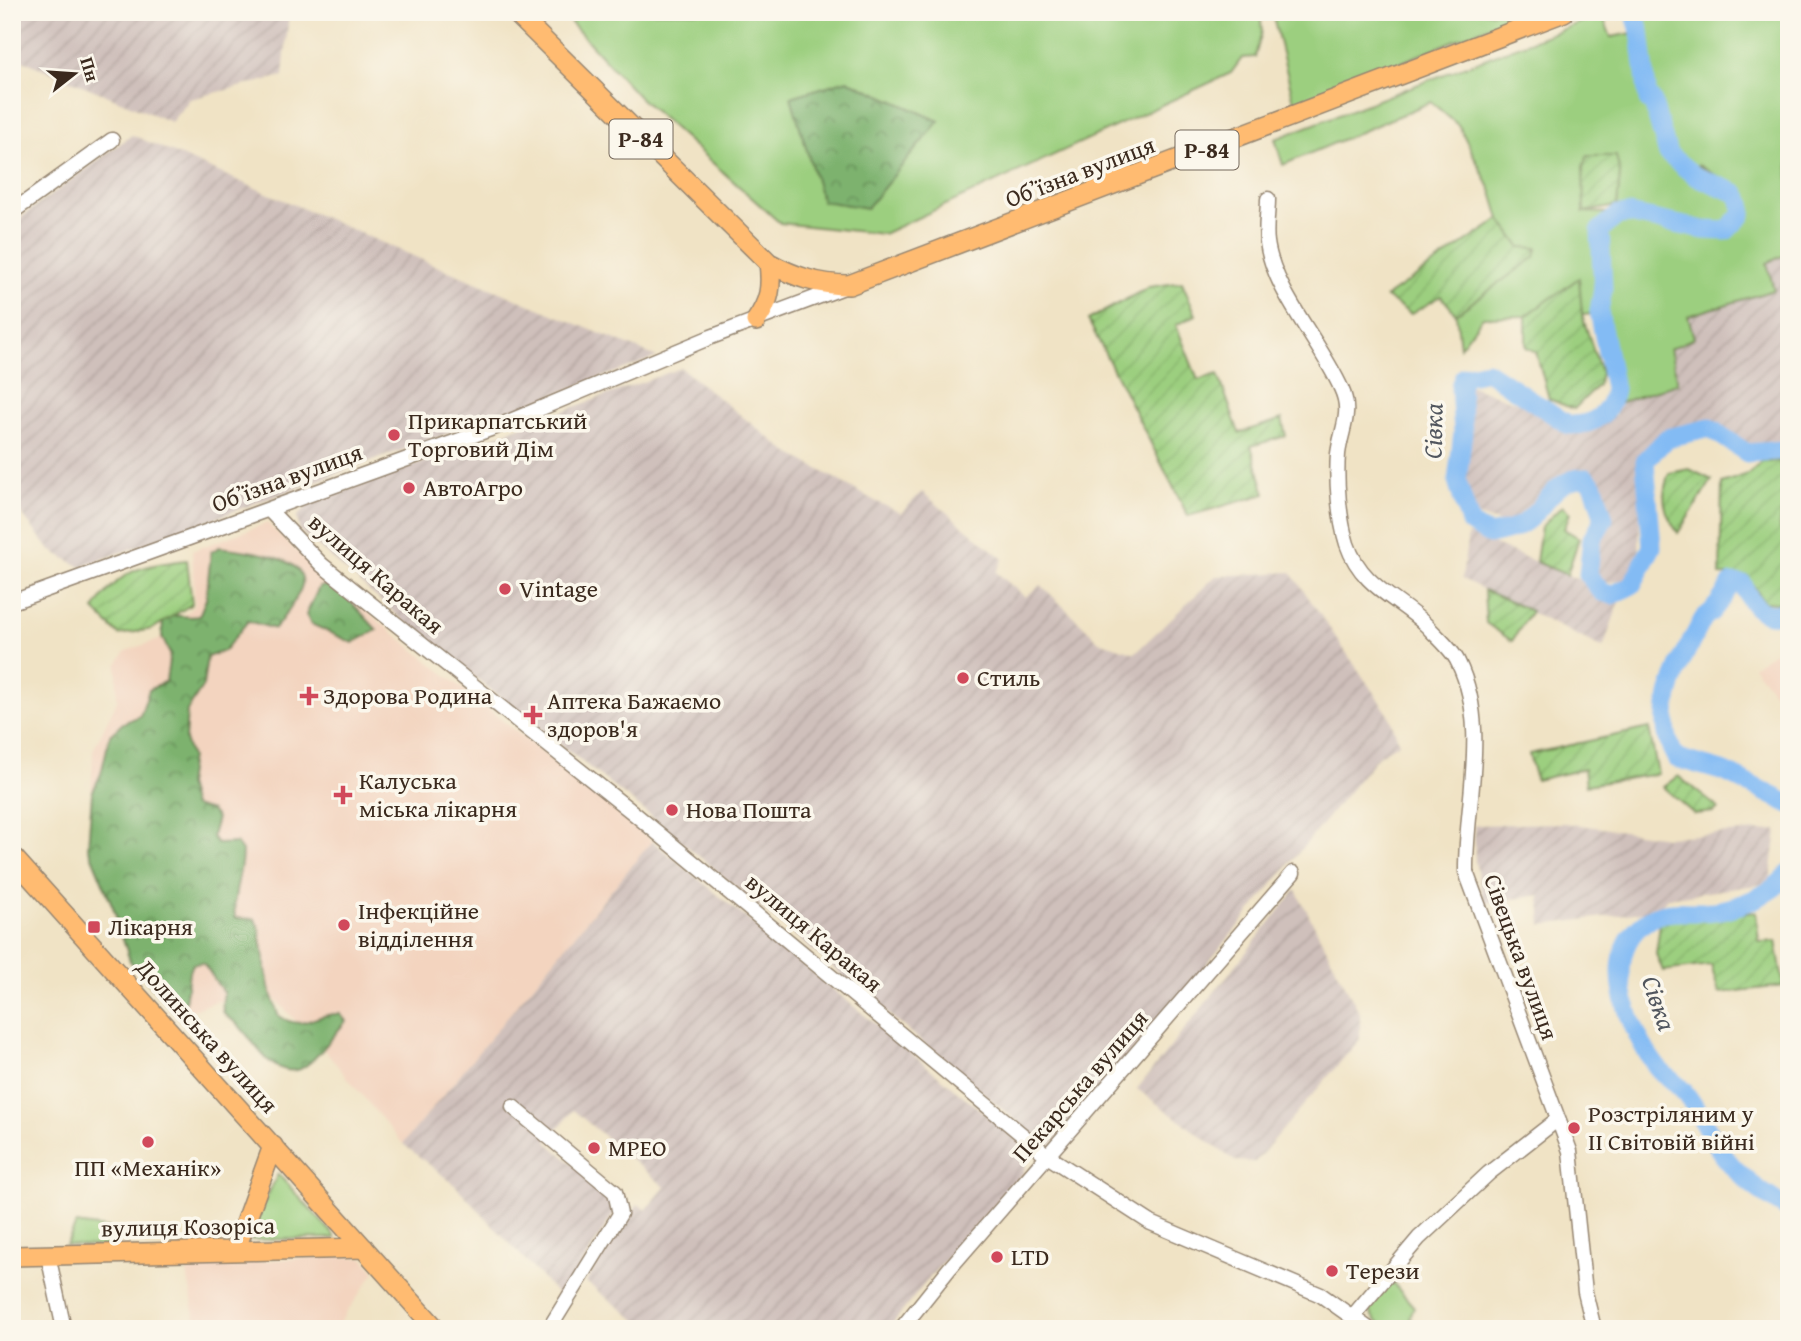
<svg xmlns="http://www.w3.org/2000/svg" width="1801" height="1341" font-family="'Gentium Book Plus',serif">
	<style>
		.built { fill: #f3d4bf }
		.industrial { fill: url(#industrial-furrows) }
		.green { fill: #9ccf7f; stroke: #6c7c4e; stroke-width: 2 }
		.forest { fill: url(#forest-crowns); stroke: #5c6e46; stroke-width: 2 }
		.garden { fill: url(#garden-furrows); stroke: #6c7c4e; stroke-width: 2 }
		.lines { fill: none; stroke-linecap: round; stroke-linejoin: round }
		.river { stroke: #83bbf4; stroke-width: 19 }
		.minor-casing { stroke: #968672; stroke-width: 17 }
		.major-casing { stroke: #968672; stroke-width: 22 }
		.minor { stroke: #fff; stroke-width: 14 }
		.major { stroke: #ffbb71; stroke-width: 19 }
		.poi-dot { fill: #d1495b; stroke: #fbf7ec; stroke-width: 2.5 }
		.labels { text-anchor: middle; stroke-width: 7; stroke-linejoin: round; paint-order: stroke }
		.shield { fill: #fbf7ec; stroke: #75685c; stroke-width: 2 }
		.shield-label { font-size: 23px; font-weight: bold; fill: #3b2a1e }
		.street-label { font-size: 24px; fill: #3b2a1e; stroke: #fbf7ec }
		.poi-label { font-size: 24px; fill: #3b2a1e; stroke: #fbf7ec; text-anchor: start }
		.water-label { font-size: 26px; font-style: italic; fill: #51565e; stroke: #fbf7ec }
	</style>
	<defs>
		<pattern id="industrial-furrows" width="10" height="10" patternUnits="userSpaceOnUse" patternTransform="scale(1.75)"><rect width="10" height="10" fill="#cfc0bb"/><path d="M-1 1l2-2M0 10L10 0M9 11l2-2" fill="none" stroke="#b3a5a0"/></pattern>
		<pattern id="forest-crowns" width="20" height="18" patternUnits="userSpaceOnUse" patternTransform="scale(1.75)"><rect width="20" height="18" fill="#7db26e"/><path d="M2 6a3 3 0 1 1 6 0M12 15a3 3 0 1 1 6 0" fill="none" stroke="#68915a"/></pattern>
		<pattern id="garden-furrows" width="10" height="10" patternUnits="userSpaceOnUse" patternTransform="scale(1.75)"><rect width="10" height="10" fill="#9ccf7f"/><path d="M-1 1l2-2M0 10L10 0M9 11l2-2" fill="none" stroke="#87b26d"/></pattern>
	</defs>
	<rect width="100%" height="100%" fill="#fbf7ec"/>
	<filter id="ink" filterUnits="userSpaceOnUse"><feTurbulence type="fractalNoise" baseFrequency=".0143" numOctaves="2"/><feDisplacementMap in="SourceGraphic" scale="14" xChannelSelector="R" yChannelSelector="G"/><feConvolveMatrix kernelMatrix="1 2 1 2 8 2 1 2 1" color-interpolation-filters="sRGB"/></filter>
	<filter id="wash" filterUnits="userSpaceOnUse"><feTurbulence type="fractalNoise" baseFrequency=".00686" numOctaves="4" result="noise"/><feDisplacementMap in="SourceGraphic" scale="28" xChannelSelector="R" yChannelSelector="G"/><feGaussianBlur stdDeviation="1.57" result="paint"/><feColorMatrix in="noise" values="0 0 0 0 0 0 0 0 0 0 0 0 0 0 0 0 0 1.4 0 .05"/><feComposite in="paint" operator="in"/></filter>
	<g filter="url(#wash)">
		<rect width="100%" height="100%" fill="#f0e3c5"/>
		<path class="built" d="M 267,523 L 319,573 L 652,841 L 403,1144 L 325,1051 L 273,997 L 216,1001 L 190,1011 L 176,1008 L 104,884 L 89,841 L 93,750 L 117,701 L 117,664 L 126,651 L 158,640 L 195,605 L 192,551 Z
			M 1789,643 L 1789,712 L 1753,666 Z
			M 337,1256 L 363,1258 L 375,1272 L 335,1329 L 197,1329 L 186,1266 Z"/>
		<path class="industrial" d="M 26,12 L 289,12 L 283,76 L 190,99 L 171,122 L 12,56 L 12,29 Z
			M 132,135 L 434,265 L 657,357 L 81,567 L 50,550 L 12,502 L 12,224 Z
			M 1789,253 L 1789,447 L 1748,449 L 1713,425 L 1667,435 L 1651,446 L 1641,459 L 1639,553 L 1629,578 L 1607,583 L 1596,573 L 1605,504 L 1599,487 L 1585,474 L 1570,476 L 1552,486 L 1511,527 L 1471,513 L 1463,482 L 1468,434 L 1468,385 L 1538,410 L 1570,430 L 1580,431 L 1615,416 L 1619,403 L 1678,383 L 1670,349 L 1688,316 L 1773,290 L 1767,263 Z
			M 681,368 L 786,451 L 875,501 L 901,513 L 922,492 L 1003,559 L 996,572 L 1025,597 L 1041,585 L 1099,641 L 1135,653 L 1216,576 L 1291,572 L 1389,715 L 1399,743 L 1378,756 L 1198,975 L 1049,1148 L 646,812 L 406,623 L 300,531 L 297,517 L 309,504 Z
			M 1468,534 L 1621,597 L 1603,648 L 1462,579 Z
			M 1565,823 L 1666,837 L 1777,830 L 1770,883 L 1667,898 L 1657,910 L 1542,925 L 1540,895 L 1484,903 L 1475,861 L 1474,825 Z
			M 652,841 L 1023,1145 L 1028,1156 L 1023,1174 L 934,1272 L 888,1329 L 648,1329 L 586,1282 L 638,1204 L 646,1210 L 665,1187 L 573,1110 L 547,1142 L 612,1198 L 617,1208 L 561,1298 L 455,1185 L 403,1144 Z
			M 1296,890 L 1360,1014 L 1360,1039 L 1255,1162 L 1235,1161 L 1137,1089 Z"/>
		<path class="green" d="M 561,12 L 1260,12 L 1262,31 L 1255,57 L 1242,58 L 1231,73 L 883,234 L 780,223 L 639,97 Z
			M 1272,12 L 1524,12 L 1295,106 Z
			M 1640,12 L 1789,12 L 1789,253 L 1767,263 L 1774,290 L 1688,316 L 1694,338 L 1670,349 L 1678,383 L 1619,403 L 1604,312 L 1607,290 L 1605,232 L 1623,221 L 1725,237 L 1748,219 L 1739,189 L 1697,164 L 1730,197 L 1735,211 L 1724,225 L 1617,206 L 1620,173 L 1584,212 L 1608,213 L 1597,226 L 1598,289 L 1593,314 L 1582,315 L 1578,279 L 1526,316 L 1483,317 L 1460,347 L 1456,314 L 1534,257 L 1537,249 L 1520,247 L 1500,219 L 1492,192 L 1459,126 L 1431,102 L 1283,165 L 1275,139 L 1602,14 L 1611,37 L 1633,33 L 1640,80 L 1650,79 L 1646,31 Z
			M 278,1174 L 333,1234 L 335,1238 L 251,1240 L 251,1229 Z
			M 76,1224 L 110,1229 L 116,1238 L 113,1248 L 66,1245 Z
			M 1392,1282 L 1414,1307 L 1410,1318 L 1421,1329 C 1397,1329 1377,1333 1368,1306 Z"/>
		<path class="forest" d="M 847,80 L 939,121 L 867,208 L 822,201 L 791,97 Z
			M 219,547 C 239,550 313,555 301,588 C 296,602 283,617 275,629 L 248,621 L 224,651 L 207,657 L 203,686 L 187,711 L 185,740 L 191,757 L 187,785 L 193,806 L 211,811 L 217,818 L 212,836 L 217,844 L 236,843 L 242,851 C 242,874 232,894 235,918 L 255,919 L 259,928 L 269,987 L 278,1015 C 304,1034 313,1012 340,1014 L 346,1021 C 336,1032 311,1068 297,1070 C 267,1075 255,1039 236,1023 C 231,1018 227,1019 224,1013 C 221,1007 223,999 224,992 C 214,982 212,973 203,963 L 193,964 L 189,972 L 184,1011 L 174,1011 L 130,961 L 113,907 L 88,847 L 92,793 L 101,774 L 110,735 L 123,723 L 140,716 L 149,690 L 166,681 L 170,654 L 162,637 L 163,618 C 175,612 186,619 199,616 L 206,599 L 211,552 Z
			M 328,585 L 344,594 L 377,630 L 353,643 L 311,624 L 306,615 L 319,587 Z"/>
		<path class="garden" d="M 1587,156 L 1616,156 L 1620,173 L 1617,206 L 1584,212 L 1583,167 Z
			M 1500,219 L 1520,247 L 1537,248 L 1535,257 L 1456,314 L 1441,296 L 1411,314 L 1386,297 Z
			M 1579,278 L 1582,315 L 1601,373 L 1598,385 L 1574,409 L 1549,399 L 1536,352 L 1526,347 L 1526,316 Z
			M 1182,282 L 1196,315 L 1176,325 L 1198,380 L 1218,374 L 1239,433 L 1282,419 L 1286,436 L 1251,446 L 1265,494 L 1188,516 L 1088,320 L 1149,287 Z
			M 1780,461 L 1785,497 L 1779,529 L 1789,530 L 1789,604 L 1764,602 L 1747,576 L 1720,575 L 1722,483 L 1748,474 L 1762,462 Z
			M 1689,469 L 1712,480 L 1678,533 C 1664,513 1660,496 1669,473 Z
			M 1562,506 L 1570,513 L 1564,529 L 1579,538 L 1567,575 L 1536,562 L 1541,527 Z
			M 187,560 L 192,604 L 152,629 L 119,635 L 94,610 C 120,568 141,566 187,560 Z
			M 1484,590 L 1531,611 L 1512,641 L 1486,623 Z
			M 1649,728 L 1658,774 L 1586,785 L 1584,769 L 1536,780 L 1529,754 Z
			M 1678,776 L 1718,808 L 1714,812 L 1694,814 L 1663,787 Z
			M 1756,912 L 1759,942 L 1776,941 L 1784,986 L 1719,993 L 1711,965 L 1663,971 L 1656,954 L 1660,923 L 1685,917 Z"/>
		<g class="lines">
			<path class="river" d="M 1634,12 L 1640,31 L 1648,100 L 1652,100 L 1668,154 L 1695,176 L 1736,193 L 1742,203 L 1742,215 L 1726,231 L 1704,230 L 1629,214 L 1618,215 L 1600,230 L 1603,289 L 1599,311 L 1614,388 C 1612,413 1594,426 1569,425 L 1487,371 L 1464,376 L 1460,386 L 1463,433 L 1457,481 L 1470,523 L 1489,535 C 1503,532 1518,529 1530,518 C 1547,502 1559,476 1586,478 L 1594,486 L 1604,519 L 1592,539 L 1588,575 L 1602,592 L 1612,595 L 1632,585 L 1652,547 L 1645,461 L 1667,438 L 1710,428 L 1747,453 L 1789,450
				M 1789,609 C 1765,623 1751,606 1743,584 L 1732,583 C 1726,592 1720,602 1713,610 C 1709,615 1704,616 1702,621 C 1681,662 1649,713 1676,758 L 1725,772 L 1789,804
				M 1789,872 C 1774,895 1732,911 1705,912 C 1684,913 1667,908 1648,920 C 1597,953 1629,1030 1657,1067 C 1665,1077 1677,1083 1685,1093 C 1701,1113 1709,1137 1724,1156 C 1742,1180 1764,1194 1789,1210"/>
		</g>
	</g>
	<g filter="url(#ink)">
		<g class="lines">
			<g class="minor-casing">
				<path id="minor" d="M 1268,199 C 1268,213 1265,228 1267,242 C 1273,290 1321,343 1341,388 C 1353,413 1341,429 1338,454 C 1336,481 1339,519 1347,544 C 1362,588 1399,598 1427,626 C 1437,637 1452,649 1458,662 C 1490,727 1465,803 1466,872 L 1570,1151 L 1585,1292 L 1594,1329
					M 12,212 L 112,140
					M 270,511 L 322,565 L 636,815 L 1049,1157 L 1151,1223 L 1321,1295 L 1369,1329
					M 12,602 L 496,427 L 711,337 L 844,287
					M 513,1107 L 615,1192 L 620,1214 L 549,1329
					M 48,1255 L 64,1329
					M 1353,1316 L 1419,1238 L 1489,1173 L 1558,1119
					M 901,1329 L 949,1269 L 1293,873"/>
			</g>
			<g class="major-casing">
				<path id="major" d="M 515,12 L 769,263 C 795,277 819,285 849,285 L 1564,12
					M 756,321 C 770,301 772,287 769,263
					M 12,856 L 436,1329
					M 235,1251 L 273,1146
					M 12,1256 L 364,1248"/>
			</g>
			<use href="#minor" class="minor"/>
			<use href="#major" class="major"/>
		</g>
	</g>
	<g class="poi-dot">
		<circle cx="394" cy="435" r="7"/>
		<circle cx="409" cy="488" r="7"/>
		<circle cx="505" cy="589" r="7"/>
		<circle cx="963" cy="678" r="7"/>
		<path d="M305.5 685.5h7v7h7v7h-7v7h-7v-7h-7v-7h7z"/>
		<path d="M529.5 704.5h7v7h7v7h-7v7h-7v-7h-7v-7h7z"/>
		<path d="M339.5 784.5h7v7h7v7h-7v7h-7v-7h-7v-7h7z"/>
		<circle cx="672" cy="810" r="7"/>
		<circle cx="344" cy="925" r="7"/>
		<rect x="87" y="920" width="14" height="14" rx="3.5"/>
		<circle cx="1574" cy="1128" r="7"/>
		<circle cx="148" cy="1142" r="7"/>
		<circle cx="594" cy="1148" r="7"/>
		<circle cx="997" cy="1257" r="7"/>
		<circle cx="1332" cy="1271" r="7"/>
	</g>
	<g class="labels">
		<g class="shield">
			<rect x="609.5" y="119.5" width="63" height="39" rx="5"/>
			<rect x="1175.5" y="130.5" width="63" height="39" rx="5"/>
		</g>
		<g class="shield-label">
			<text x="641" y="147">Р-84</text>
			<text x="1207" y="158">Р-84</text>
		</g>
		<g class="street-label">
			<text transform="translate(1080 172) rotate(-21)" y="8">Обʼїзна вулиця</text>
			<text transform="translate(287 478) rotate(-20)" y="8">Обʼїзна вулиця</text>
			<text transform="translate(376 574) rotate(41)" y="8">вулиця Каракая</text>
			<text transform="translate(814 933) rotate(40)" y="8">вулиця Каракая</text>
			<text transform="translate(1521 957) rotate(70)" y="8">Сівецька вулиця</text>
			<text transform="translate(207 1036) rotate(48)" y="8">Долинська вулиця</text>
			<text transform="translate(1080 1086) rotate(-49)" y="8">Пекарська вулиця</text>
			<text transform="translate(188 1227) rotate(-1)" y="8">вулиця Козоріса</text>
		</g>
		<g class="poi-label">
			<text x="408" y="429">Прикарпатський<tspan x="408" dy="28">Торговий Дім</tspan></text>
			<text x="423" y="496">АвтоАгро</text>
			<text x="519" y="597">Vintage</text>
			<text x="977" y="686">Стиль</text>
			<text x="323" y="704">Здорова Родина</text>
			<text x="547" y="709">Аптека Бажаємо<tspan x="547" dy="28">здоров'я</tspan></text>
			<text x="359" y="789">Калуська<tspan x="359" dy="28">міська лікарня</tspan></text>
			<text x="686" y="818">Нова Пошта</text>
			<text x="358" y="919">Інфекційне<tspan x="358" dy="28">відділення</tspan></text>
			<text x="108" y="935">Лікарня</text>
			<text x="1588" y="1122">Розстріляним у<tspan x="1588" dy="28">II Світовій війні</tspan></text>
			<text x="608" y="1156">МРЕО</text>
			<text x="148" y="1176" text-anchor="middle">ПП «Механік»</text>
			<text x="1011" y="1265">LTD</text>
			<text x="1346" y="1279">Терези</text>
		</g>
		<g class="water-label">
			<text transform="translate(1433 431) rotate(-89)" y="9">Сівка</text>
			<text transform="translate(1659 1003) rotate(71)" y="9">Сівка</text>
		</g>
	</g>
	<rect width="1801" height="1341" fill="none" stroke="#fbf7ec" stroke-width="42"/>
	<g transform="translate(74 74) rotate(73)" stroke="#fbf7ec" stroke-width="5" paint-order="stroke">
	<path d="M0-5L12 26L0 18L-12 26Z" fill="#3b2a1e"/>
	<text y="-10" font-size="19" font-weight="bold" text-anchor="middle" fill="#3b2a1e">Пн</text>
	</g>
</svg>
